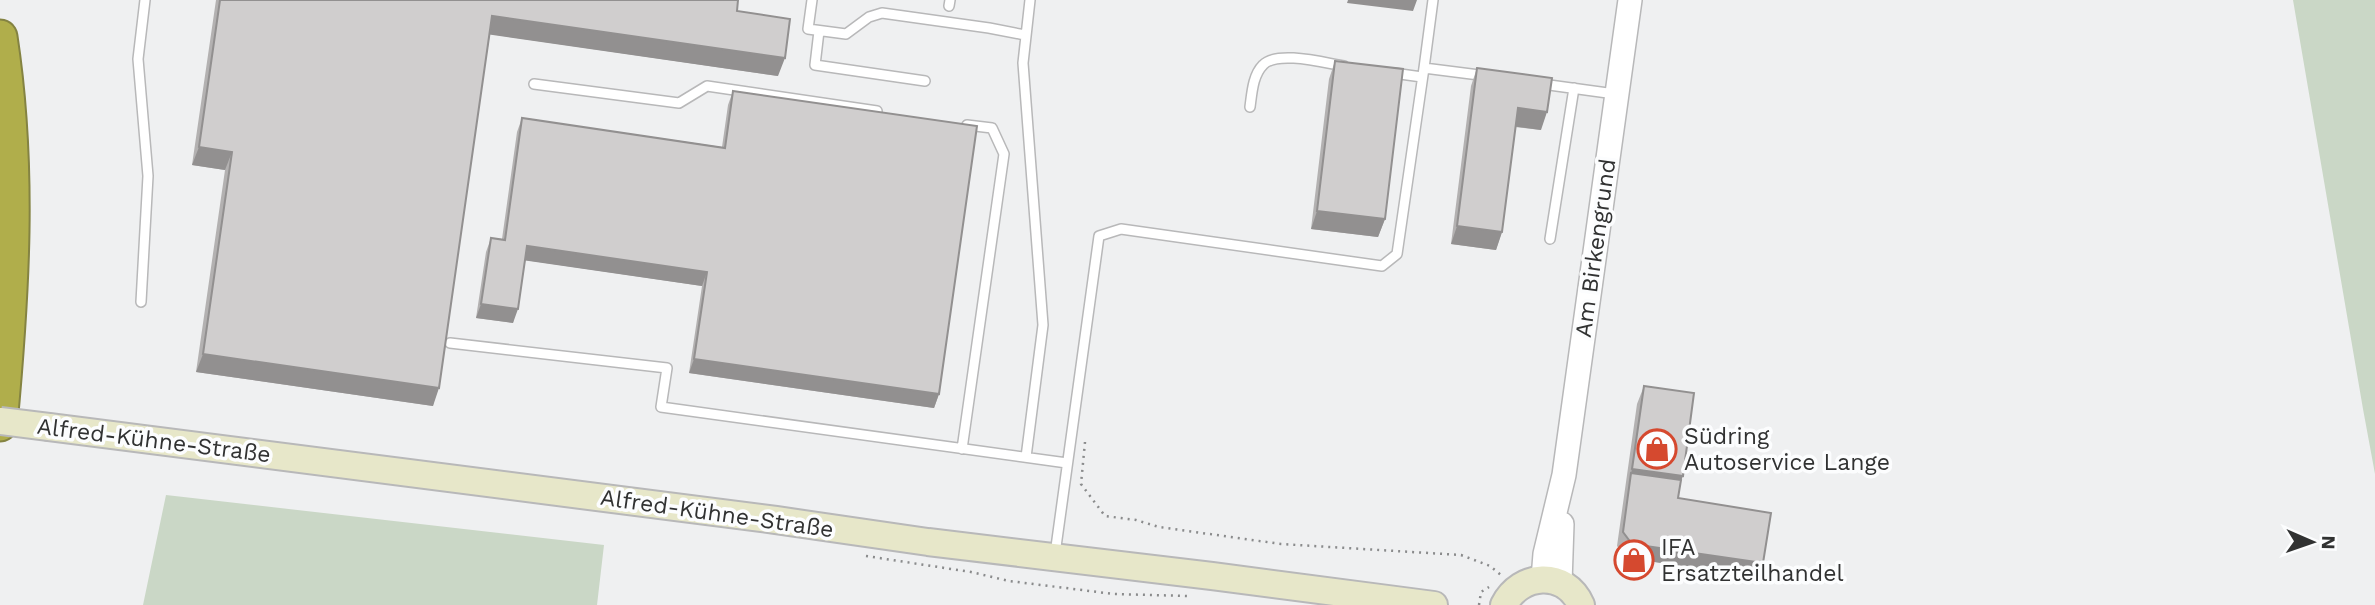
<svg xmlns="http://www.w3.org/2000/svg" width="2375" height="605" font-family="'Work Sans',sans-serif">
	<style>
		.green { fill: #cad7c6 }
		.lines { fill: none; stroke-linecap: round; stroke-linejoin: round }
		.service-casing { stroke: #b8b8b9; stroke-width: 12 }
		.tertiary-casing { stroke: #b8b8b9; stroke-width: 26 }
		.secondary-casing { stroke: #b8b8b9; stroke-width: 30 }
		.motorway-casing { stroke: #848342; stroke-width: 37 }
		.path { stroke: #8a8b8c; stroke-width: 2.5; stroke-dasharray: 2 5; stroke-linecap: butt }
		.service { stroke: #fff; stroke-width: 9 }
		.tertiary { stroke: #fff; stroke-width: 23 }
		.secondary { stroke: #e7e7c9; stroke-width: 26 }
		.motorway { stroke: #b0ae4b; stroke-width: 33 }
		.secondary-bridge-casing { stroke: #b8b8b9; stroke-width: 30; stroke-linecap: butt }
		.secondary-bridge { stroke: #e7e7c9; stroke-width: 26 }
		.wall { fill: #b3b1b1 }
		.shaded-wall { fill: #929090 }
		.building { fill: #d0cece; stroke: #929090; stroke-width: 2 }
		.labels { text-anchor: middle; stroke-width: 7; stroke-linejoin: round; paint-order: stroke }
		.street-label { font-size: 23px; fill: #313232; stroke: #fcfdfe }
		.poi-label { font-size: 23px; fill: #313232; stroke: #fcfdfe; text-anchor: start }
	</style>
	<rect width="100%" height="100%" fill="#eff0f1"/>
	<path class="green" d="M 2293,0 L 2375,0 L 2375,474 L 2363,409 Z
		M 166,495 L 604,545 L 597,605 L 143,605 Z"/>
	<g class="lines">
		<g class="service-casing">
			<path id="service" d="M 812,0 L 808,29 L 846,34 L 869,17 L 882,13 L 989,28 L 1025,35
				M 949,6 L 950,0
				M 819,31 L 815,65 L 925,81
				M 1424,68 L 1433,0
				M 1393,73 L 1422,77
				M 534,84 L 679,103 L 707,86 L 877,111
				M 1542,84 L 1615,94
				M 1250,107 C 1252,92 1253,75 1263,65 C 1277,50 1325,63 1344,66
				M 1550,239 L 1574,88
				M 141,302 L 148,176 L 138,59 L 145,0
				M 450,343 L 667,368 L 661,407 L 1067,463
				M 962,449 L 1004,154 L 992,128 L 967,125
				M 1026,457 L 1043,325 L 1023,63 L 1030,0
				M 1055,554 L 1099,236 L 1121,229 L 1382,266 L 1397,254 L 1424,68 L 1487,76"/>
		</g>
		<g class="tertiary-casing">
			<path id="tertiary" d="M 1543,579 L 1545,554 L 1564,475 L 1630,0
				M 1560,583 L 1562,524"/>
		</g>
		<g class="secondary-casing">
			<path id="secondary" d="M 49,427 L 776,520 L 928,542 L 1212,576 L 1434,605
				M 1504,605 C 1520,573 1565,569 1581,605"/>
		</g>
		<g class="motorway-casing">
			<path id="motorway" d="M 0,37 C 20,168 12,294 0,424"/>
		</g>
		<path class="path" d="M 1085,442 L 1081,484 L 1105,516 L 1136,520 L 1159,527 L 1281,544 L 1461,555 L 1490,566 L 1501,575
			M 866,556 L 971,572 L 1009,581 L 1114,594 L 1189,596
			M 1479,605 L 1481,592 L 1489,587"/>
		<use href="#service" class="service"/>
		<use href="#tertiary" class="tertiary"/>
		<use href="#secondary" class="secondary"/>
		<use href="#motorway" class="motorway"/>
		<g class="secondary-bridge-casing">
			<path id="secondary-bridge" d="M 0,421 L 49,427"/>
		</g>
		<use href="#secondary-bridge" class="secondary-bridge"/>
	</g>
	<path class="wall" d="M 216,0 L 738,0 L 737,11 L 778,76 L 490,34 L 433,406 L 196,372 L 225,170 L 192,165 Z
		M 1335,61 L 1385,219 L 1378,237 L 1311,229 L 1329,79 Z
		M 1477,68 L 1541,130 L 1515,127 L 1502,232 L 1496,250 L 1451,244 L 1471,86 Z
		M 733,91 L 939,394 L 934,408 L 689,373 L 702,286 L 525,260 L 513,323 L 476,318 L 486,252 L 491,238 L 502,239 L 517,132 L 522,118 L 722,147 L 728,105 Z
		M 1644,386 L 1681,480 L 1678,498 L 1758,577 L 1627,558 L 1617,546 L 1637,404 Z"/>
	<path class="shaded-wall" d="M 1348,0 L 1417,0 L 1413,11 L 1347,3 Z
		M 492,16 L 785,58 L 778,76 L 486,34 Z
		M 1518,108 L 1547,112 L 1541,130 L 1511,126 Z
		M 199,147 L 232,152 L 225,170 L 192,165 Z
		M 1317,211 L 1385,219 L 1378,237 L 1311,229 Z
		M 1457,226 L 1502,232 L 1496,250 L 1451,244 Z
		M 527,246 L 707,272 L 702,286 L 522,260 Z
		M 481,304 L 518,309 L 513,323 L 476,318 Z
		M 203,354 L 439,388 L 433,406 L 196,372 Z
		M 694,359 L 939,394 L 934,408 L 689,373 Z
		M 1632,469 L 1683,476 L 1676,494 L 1631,473 Z
		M 1632,544 L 1763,563 L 1758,577 L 1627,558 Z"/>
	<path class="building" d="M 220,0 L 738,0 L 737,11 L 790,19 L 785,58 L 492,16 L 439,388 L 203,354 L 232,152 L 199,147 Z
		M 1335,61 L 1403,69 L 1385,219 L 1317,211 Z
		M 1477,68 L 1552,78 L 1547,112 L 1518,108 L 1502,232 L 1457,226 Z
		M 733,91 L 977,126 L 939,394 L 694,359 L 707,272 L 527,246 L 518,309 L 481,304 L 491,238 L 505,240 L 522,118 L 725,148 Z
		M 1644,386 L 1694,393 L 1683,476 L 1632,469 Z
		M 1631,473 L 1681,480 L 1678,498 L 1771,513 L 1763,563 L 1632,544 L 1623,532 Z"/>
	<defs>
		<g id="shop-ring" transform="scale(2.0125)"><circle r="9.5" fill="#fcfdfe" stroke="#d5492f" stroke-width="1.5"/><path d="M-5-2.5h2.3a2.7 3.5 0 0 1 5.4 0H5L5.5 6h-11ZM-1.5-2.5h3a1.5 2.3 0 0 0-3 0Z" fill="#d5492f"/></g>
	</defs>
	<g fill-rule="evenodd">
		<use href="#shop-ring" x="1657" y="449"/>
		<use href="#shop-ring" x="1634" y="560"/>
	</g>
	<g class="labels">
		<g class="street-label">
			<text transform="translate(1595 248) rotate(-82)" y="8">Am Birkengrund</text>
			<text transform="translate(154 440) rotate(7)" y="8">Alfred-Kühne-Straße</text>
			<text transform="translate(717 513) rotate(8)" y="8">Alfred-Kühne-Straße</text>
		</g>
		<g class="poi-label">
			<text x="1684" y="444">Südring<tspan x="1684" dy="26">Autoservice Lange</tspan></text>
			<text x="1661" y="555">IFA<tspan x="1661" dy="26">Ersatzteilhandel</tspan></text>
		</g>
	</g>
	<g transform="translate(2312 542) rotate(92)" stroke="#fcfdfe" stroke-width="5" paint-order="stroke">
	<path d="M0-5L12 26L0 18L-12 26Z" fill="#313232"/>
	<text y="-10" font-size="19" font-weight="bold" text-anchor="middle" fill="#313232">N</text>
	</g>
</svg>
